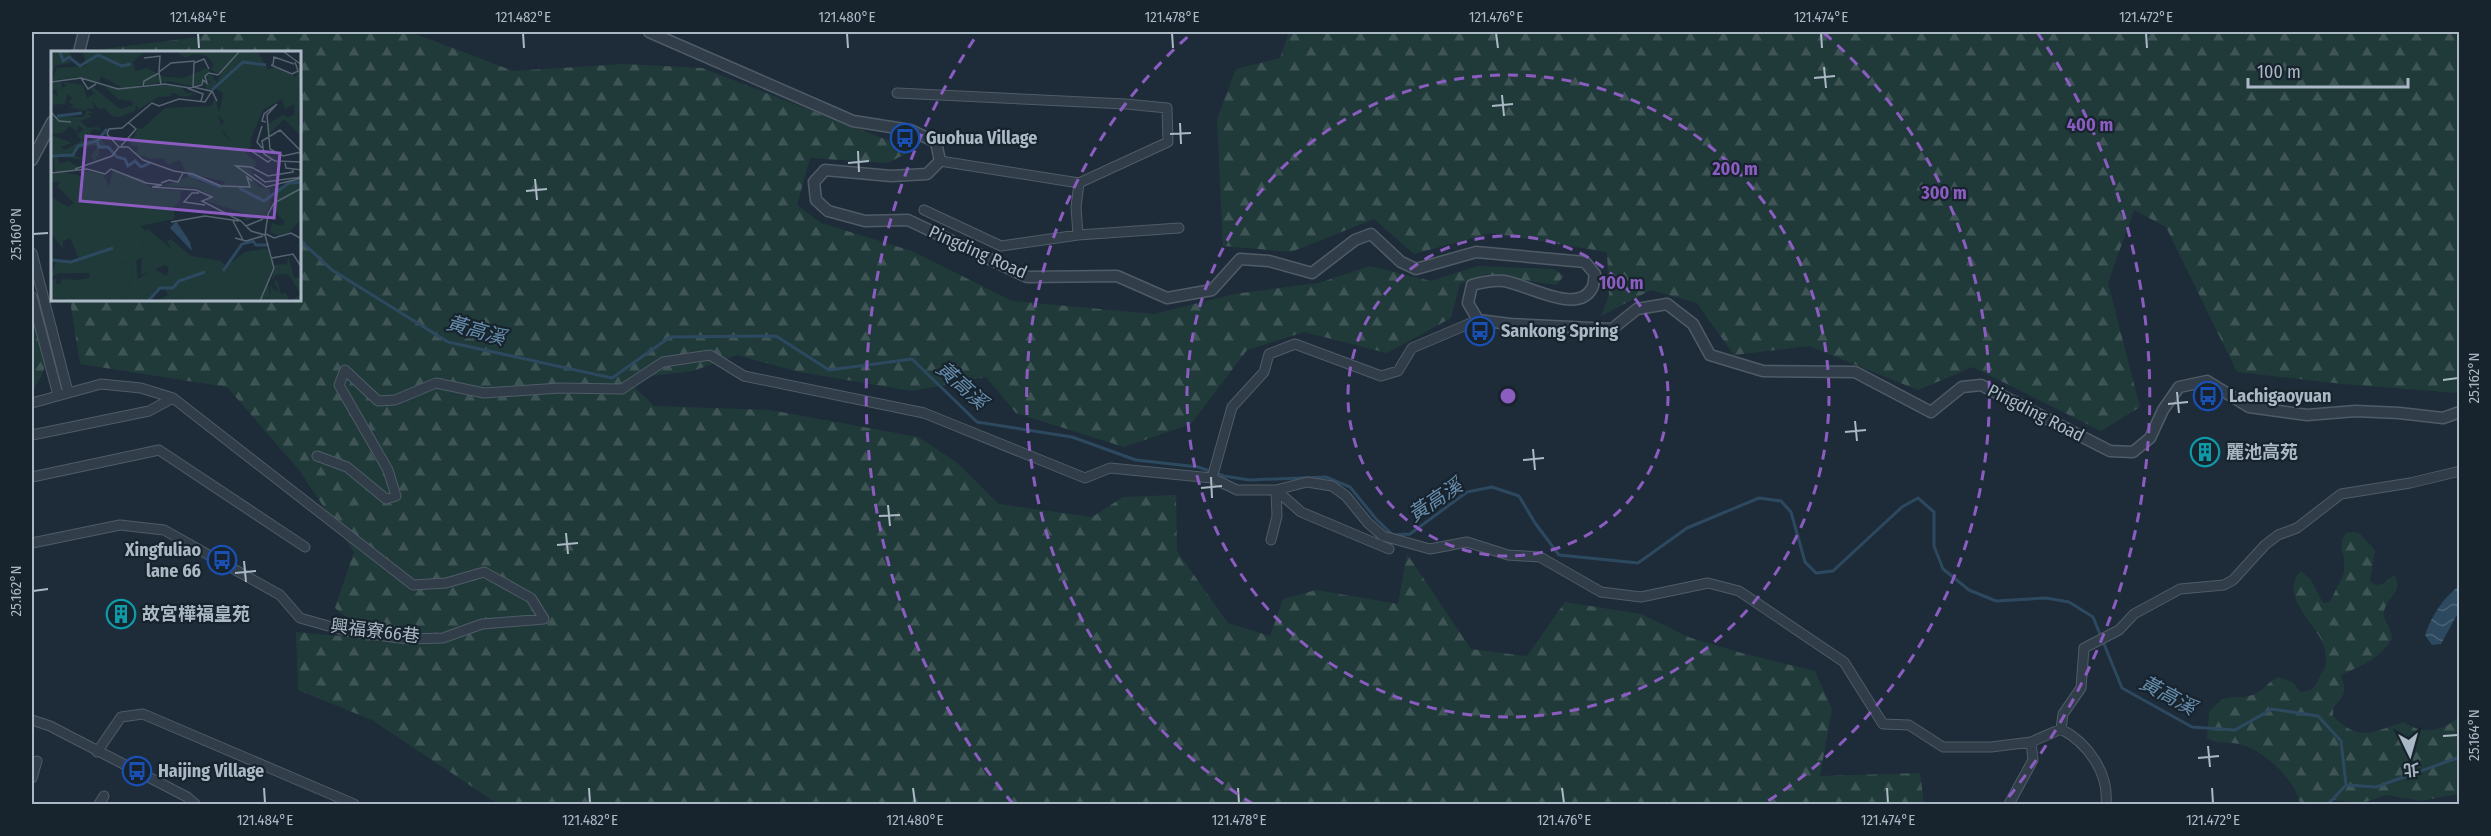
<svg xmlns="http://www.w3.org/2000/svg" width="2491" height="836" font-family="'Fira Sans Condensed','Noto Sans TC',sans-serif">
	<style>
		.forest { fill: url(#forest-firs) }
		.water { fill: url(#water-waves) }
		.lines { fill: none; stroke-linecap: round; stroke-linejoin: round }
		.stream { stroke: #2d4960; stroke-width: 3 }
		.minor-casing { stroke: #4f5c67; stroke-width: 11 }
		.tertiary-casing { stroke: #4f5c67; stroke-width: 13 }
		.minor { stroke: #313e49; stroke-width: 9 }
		.tertiary { stroke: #313e49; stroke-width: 10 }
		.ticks { fill: none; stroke: #abb9c6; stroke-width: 2 }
		.ring { fill: none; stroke: #8c5dc1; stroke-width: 3; stroke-dasharray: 10 8 }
		.labels { text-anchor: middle; stroke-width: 4.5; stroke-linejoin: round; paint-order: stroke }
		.poi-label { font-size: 18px; font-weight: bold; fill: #abb9c6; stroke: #17232d; text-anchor: start }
		.street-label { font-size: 18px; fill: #abb9c6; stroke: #17232d }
		.water-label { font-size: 20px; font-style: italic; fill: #688ead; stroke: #17232d }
		.inset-river { fill: none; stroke: #2d4960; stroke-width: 3 }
		.inset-road { fill: none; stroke: #566471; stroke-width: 1.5 }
		.view { fill: #8c5dc1; fill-opacity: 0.15; stroke: #8c5dc1; stroke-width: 3 }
		.inset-edge { fill: none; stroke: #abb9c6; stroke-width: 3 }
		.centre { fill: #8c5dc1; stroke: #17232d; stroke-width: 3 }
		.ring-label { font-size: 18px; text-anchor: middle; font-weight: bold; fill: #8c5dc1; stroke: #17232d; stroke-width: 4.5; stroke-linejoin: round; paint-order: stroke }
		.neatline { fill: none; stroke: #abb9c6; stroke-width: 2 }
		.ticks-label { font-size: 15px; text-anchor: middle; fill: #abb9c6 }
	</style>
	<defs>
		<pattern id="forest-firs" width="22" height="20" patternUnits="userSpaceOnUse" patternTransform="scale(1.5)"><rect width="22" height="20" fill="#203a3a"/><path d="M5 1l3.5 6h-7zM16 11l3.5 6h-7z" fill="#3e5455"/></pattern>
		<pattern id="water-waves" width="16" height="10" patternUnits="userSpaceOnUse" patternTransform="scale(1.5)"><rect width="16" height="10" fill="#2d4960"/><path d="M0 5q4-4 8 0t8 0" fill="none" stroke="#496175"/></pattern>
	</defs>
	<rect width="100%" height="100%" fill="#1e2c39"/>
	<path class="forest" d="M 207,32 L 410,32 L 513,71 L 624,64 L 702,68 L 913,150 L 888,163 L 810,158 L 797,205 L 821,223 L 912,251 L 1012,301 L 1154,314 L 1234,294 L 1319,283 L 1370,266 L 1431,281 L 1478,266 L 1554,269 L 1564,276 L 1556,285 L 1486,274 L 1460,284 L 1451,318 L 1387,353 L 1304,332 L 1247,350 L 1191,424 L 1124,447 L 1016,413 L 986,377 L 912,391 L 799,372 L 737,355 L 693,371 L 626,379 L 654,406 L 770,410 L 918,437 L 956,462 L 999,504 L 1092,517 L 1123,497 L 1176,495 L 1177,551 L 1228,623 L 1270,636 L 1283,599 L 1316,590 L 1398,604 L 1407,554 L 1471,649 L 1527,656 L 1565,602 L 1641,614 L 1691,638 L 1745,654 L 1815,671 L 1832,709 L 1820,776 L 1920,773 L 1924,804 L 498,804 L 372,720 L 298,690 L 296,632 L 373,639 L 335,608 L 354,552 L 299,470 L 227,387 L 80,364 L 70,300 L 300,300 L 300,52 L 102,52 L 103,49 L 199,37 Z
		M 1289,32 L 2459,32 L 2459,393 L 2343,384 L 2237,372 L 2166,227 L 2134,210 L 2108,283 L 2140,407 L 2101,431 L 1973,367 L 1918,390 L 1809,346 L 1734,355 L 1697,303 L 1651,290 L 1601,316 L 1609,295 L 1607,252 L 1491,233 L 1414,254 L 1374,219 L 1291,252 L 1223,246 L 1217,119 L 1236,69 L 1280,58 Z
		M 32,298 L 53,315 L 56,333 L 42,375 L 32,391 Z
		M 2354,532 L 2360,534 L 2375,550 L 2370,581 L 2375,585 L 2383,584 L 2394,575 C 2405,591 2387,596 2384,611 C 2382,619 2392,629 2392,639 C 2381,658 2361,666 2341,675 C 2347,694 2345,693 2333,708 L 2333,716 C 2361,744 2373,731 2404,722 C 2422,735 2444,732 2459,716 L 2460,793 L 2457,794 L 2421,801 L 2386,795 L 2362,803 L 2334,800 L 2322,804 L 2300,804 C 2296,780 2263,749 2239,744 C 2227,741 2218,745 2207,738 L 2209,712 C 2230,688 2233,703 2255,694 C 2264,690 2269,681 2278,677 L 2292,682 L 2301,692 C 2313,691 2315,687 2320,676 C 2322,672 2326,668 2326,663 C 2326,657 2325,646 2322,641 C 2312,621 2279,593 2301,571 L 2311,580 L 2323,603 L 2330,602 L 2344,573 L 2344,557 L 2341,548 L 2342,540 L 2346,533 Z"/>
	<path class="water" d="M 2459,586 L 2459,611 L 2441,644 L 2432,645 L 2425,635 C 2432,615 2442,599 2459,586 Z"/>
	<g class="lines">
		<path class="stream" d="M 300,240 L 332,270 L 448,342 L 612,378 L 670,337 L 776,336 L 829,370 L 912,359 L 977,422 L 1072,437 L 1136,460 L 1198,467 L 1224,476 L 1249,480 L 1326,477 L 1350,487 L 1376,519 L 1393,535 L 1410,534 L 1467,492 L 1492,487 L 1519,496 L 1535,523 L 1559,555 L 1638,563 L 1687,528 L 1759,498 L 1781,501 L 1791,512 L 1805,562 L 1816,573 L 1833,571 L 1902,507 L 1918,498 L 1934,512 L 1934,546 L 1943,569 L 1969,590 L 1996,601 L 2046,598 L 2069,602 L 2093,617 L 2122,688 L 2192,727 L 2235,730 L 2272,709 L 2318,716 L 2341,741 L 2346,785
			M 46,304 L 53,300
			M 2346,785 L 2376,787 L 2460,757
			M 2328,804 L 2346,785"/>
		<g class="minor-casing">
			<path id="minor" d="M 897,93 L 1126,104 L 1167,108 L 1168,142 L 1079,183 L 1076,207 L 1078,235 L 1001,246 L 924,210
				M 940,161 L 1079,183
				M 1078,235 L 1179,228
				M 32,253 L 68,392
				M 32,297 L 58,395
				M 32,403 L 101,384 L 141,388 L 173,398 L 413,585 L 446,583 L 484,572 L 531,598 L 544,619 L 482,624 L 443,638 L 408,639 L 346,631 L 300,618 L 280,595 L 164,530 L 120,525 L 32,543
				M 32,435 L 149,411 L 173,398
				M 317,456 L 347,467 L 386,499 L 396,496 L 388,470 L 339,385 L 345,370 L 378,401 L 395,400 L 436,383 L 484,393 L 560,388 L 622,389 L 663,362 L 710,355 L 744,376 L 924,413 L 1085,478 L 1110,468 L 1212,478 L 1237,490 L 1276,490 L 1307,482 L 1332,486 L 1346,496 L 1368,523 L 1383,536 L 1430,549 L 1467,542 L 1508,555 L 1540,557 L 1601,592 L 1641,597 L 1708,583 L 1739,591 L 1844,662 L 1883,724 L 1909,725 L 1943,747 L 1991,747 L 2031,742 L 2061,729 C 2088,743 2109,773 2106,804
				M 32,477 L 159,450 L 305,547
				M 1212,478 L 1232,407 L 1264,372 L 1269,354 L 1295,344 L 1381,376 L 1398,371 L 1412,348 L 1478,320
				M 1271,540 L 1277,516 L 1276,490 L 1301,512 L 1389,549
				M 32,720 L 50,726 L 187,797 L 195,804
				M 2061,729 L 2063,714 L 2081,688 L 2084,648 L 2119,630 L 2134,614 L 2180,589 L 2224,585 L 2233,580 L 2265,545 L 2278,535 L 2297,528 L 2341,494 L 2410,483 L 2460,471
				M 97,752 L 121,717 L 143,714 L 354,804
				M 32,778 L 37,761
				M 99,804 L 104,796
				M 2009,804 L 2033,760 L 2031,742"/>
		</g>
		<g class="tertiary-casing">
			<path id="tertiary" d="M 649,32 L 853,121 L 910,130 L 936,142 L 940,161 L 927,174 L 891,176 L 825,170 L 814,182 L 816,200 L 828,211 L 865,221 L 908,220 L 1027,277 L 1117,276 L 1167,298 L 1212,290 L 1240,259 L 1269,261 L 1312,273 L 1355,240 L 1371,234 L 1401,262 L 1416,269 L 1476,252 L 1585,262 L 1595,274 C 1594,278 1594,285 1592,288 C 1578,316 1526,284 1504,281 C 1492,280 1483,282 1472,285 L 1468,303 L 1478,320 L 1510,324 L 1612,329 L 1637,309 L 1667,304 L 1693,324 L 1710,355 L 1763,371 L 1855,372 L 1931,412 L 1962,387 L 1981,385 L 2110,451 L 2133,452 L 2150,438 L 2163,410 L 2179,387 L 2207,381 L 2249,407 L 2307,415 L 2356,411 L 2399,413 L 2443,418 L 2460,412
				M 79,52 L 84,32
				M 32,160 L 52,122"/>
		</g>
		<use href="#minor" class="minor"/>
		<use href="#tertiary" class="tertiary"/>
	</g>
	<path class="ticks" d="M 198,33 L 199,48M 523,33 L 524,48M 847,33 L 848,48M 1172,33 L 1173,48M 1496,33 L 1498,48M 1821,33 L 1822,48M 2146,33 L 2147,48M 1824,67 L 1826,88M 1814,78 L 1835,76M 1502,95 L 1504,116M 1492,106 L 1513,104M 1180,123 L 1181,144M 1170,134 L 1191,133M 858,151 L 859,172M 848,163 L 869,161M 535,179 L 537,200M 526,191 L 547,189M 33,234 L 48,233M 2443,380 L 2458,378M 2177,392 L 2179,413M 2168,404 L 2188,402M 1855,421 L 1857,441M 1845,432 L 1866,430M 1533,449 L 1535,470M 1523,460 L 1544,458M 1211,477 L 1212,498M 1201,488 L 1222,486M 888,505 L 890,526M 879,516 L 900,515M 566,533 L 568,554M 557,545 L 578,543M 244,561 L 246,582M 235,573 L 256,571M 33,591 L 48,589M 2443,736 L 2458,735M 2208,746 L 2210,767M 2198,758 L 2219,756M 264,788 L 265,803M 589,788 L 590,803M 913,788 L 915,803M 1238,788 L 1239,803M 1562,788 L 1564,803M 1887,788 L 1888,803M 2212,788 L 2213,803"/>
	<g class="ring">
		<circle cx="1508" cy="396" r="160"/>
		<circle cx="1508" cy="396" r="321"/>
		<path d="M1253 804A481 481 0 0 1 1192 33M1824 33A481 481 0 0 1 1763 804"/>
		<path d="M1013 804A642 642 0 0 1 979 32M2037 32A642 642 0 0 1 2003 804"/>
	</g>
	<defs>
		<g id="bus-ring" transform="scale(1.5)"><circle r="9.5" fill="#17232d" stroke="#1a4fb4" stroke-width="1.5"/><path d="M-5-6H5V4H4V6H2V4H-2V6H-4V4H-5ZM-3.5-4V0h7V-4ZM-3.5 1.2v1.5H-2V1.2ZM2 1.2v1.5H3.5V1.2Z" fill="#1a4fb4"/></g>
		<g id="building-ring" transform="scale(1.5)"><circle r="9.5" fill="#17232d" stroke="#0f9aa8" stroke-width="1.5"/><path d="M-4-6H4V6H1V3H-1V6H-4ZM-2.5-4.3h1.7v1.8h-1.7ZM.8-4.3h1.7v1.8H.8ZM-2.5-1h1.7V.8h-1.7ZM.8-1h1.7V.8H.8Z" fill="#0f9aa8"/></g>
	</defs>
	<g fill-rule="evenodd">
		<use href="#bus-ring" x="905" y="138"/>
		<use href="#bus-ring" x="1480" y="331"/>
		<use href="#bus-ring" x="2208" y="396"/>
		<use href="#building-ring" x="2205" y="452"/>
		<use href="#bus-ring" x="222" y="560"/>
		<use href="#building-ring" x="121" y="614"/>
		<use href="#bus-ring" x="137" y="771"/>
	</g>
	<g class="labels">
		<g class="poi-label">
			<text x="926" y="144">Guohua Village</text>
			<text x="1501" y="337">Sankong Spring</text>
			<text x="2229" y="402">Lachigaoyuan</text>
			<text x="2226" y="458">麗池高苑</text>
			<text x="201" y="556" text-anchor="end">Xingfuliao<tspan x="201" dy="21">lane 66</tspan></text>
			<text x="142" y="620">故宮樺福皇苑</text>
			<text x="158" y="777">Haijing Village</text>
		</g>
		<g class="street-label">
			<text transform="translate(978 252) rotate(24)" y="6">Pingding Road</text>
			<text transform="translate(2036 413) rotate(27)" y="6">Pingding Road</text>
			<text transform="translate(375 631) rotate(7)" y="6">興福寮66巷</text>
		</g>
		<g class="water-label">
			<text transform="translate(476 330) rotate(16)" y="7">黃高溪</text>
			<text transform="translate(962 385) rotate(42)" y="7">黃高溪</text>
			<text transform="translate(1435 500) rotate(-34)" y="7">黃高溪</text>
			<text transform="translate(2168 695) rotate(28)" y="7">黃高溪</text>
		</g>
	</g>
	<g transform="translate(51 51)">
		<rect width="250" height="250" fill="#1e2c39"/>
		<path d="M 97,178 L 121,199 L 116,191 L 120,188 L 140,205 L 170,210 L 175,215 L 194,201 L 219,197 L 223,220 L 217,233 L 219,246 L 208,250 L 122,250 L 137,241 L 148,224 L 144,221 L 132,223 L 114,214 L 90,224 L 92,182 ZM 66,211 L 80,213 L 81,226 L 73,250 L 10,249 L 15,247 L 15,232 L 25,236 L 31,234 Z" fill="#203a3a"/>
		<path d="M 0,1 L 17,1 L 21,5 L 20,12 L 5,14 L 0,24 ZM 31,1 L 93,1 L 82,11 L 84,20 L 96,17 L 113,26 L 133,27 L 156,17 L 159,21 L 150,33 L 140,35 L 118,30 L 72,37 L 50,25 L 48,33 L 25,26 L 0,30 L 6,17 L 36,15 ZM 126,1 L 187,1 L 166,23 L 160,18 L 163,14 L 156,5 L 142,3 L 135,7 ZM 189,1 L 207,1 L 217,19 L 224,16 L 245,26 L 248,16 L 250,19 L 247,69 L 250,85 L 233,68 L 218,83 L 216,74 L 233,63 L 236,67 L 244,63 L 243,53 L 234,58 L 231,48 L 212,59 L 199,90 L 201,96 L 191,100 L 175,84 L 170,75 L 173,70 L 167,64 L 173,84 L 205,111 L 204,116 L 200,115 L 203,129 L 208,136 L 219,138 L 220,153 L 215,163 L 194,170 L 192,162 L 153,149 L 162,146 L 146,137 L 111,135 L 139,125 L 149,131 L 168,135 L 175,131 L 135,121 L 129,109 L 117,114 L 113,107 L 100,108 L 86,103 L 87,95 L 79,94 L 87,77 L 91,78 L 114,57 L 161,55 L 164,45 L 168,62 L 172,43 L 163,36 L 152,45 L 157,41 L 153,31 L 160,33 L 156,26 L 160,23 L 166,32 L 172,17 ZM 10,30 L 11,37 L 15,35 L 12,31 L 32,34 L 36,47 L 43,43 L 50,50 L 39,38 L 42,36 L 69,58 L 82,54 L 81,50 L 67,48 L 54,36 L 87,37 L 79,45 L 87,37 L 111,34 L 130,35 L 135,42 L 146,43 L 132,46 L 122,42 L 119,43 L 122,45 L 107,46 L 88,58 L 85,54 L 84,60 L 69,66 L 60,65 L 54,57 L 48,58 L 40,49 L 44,57 L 35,58 L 42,62 L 37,62 L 40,66 L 29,70 L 37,77 L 47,76 L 51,80 L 42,78 L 39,82 L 46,87 L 37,85 L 37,81 L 31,90 L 50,88 L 56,97 L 48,98 L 48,107 L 46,105 L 44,110 L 40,106 L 46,96 L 44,94 L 27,98 L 23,104 L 35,109 L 5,105 L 9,113 L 17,110 L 28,116 L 26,120 L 4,120 L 0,84 L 21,92 L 10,96 L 14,99 L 30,90 L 26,83 L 33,78 L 27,75 L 26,81 L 19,75 L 11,82 L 0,83 L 0,65 L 32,66 L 36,60 L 18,56 L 23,54 L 18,52 L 21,47 L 16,43 L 14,53 L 0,54 L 0,42 L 7,45 L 5,39 L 9,38 L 0,39 L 0,32 ZM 62,119 L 91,128 L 100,137 L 130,140 L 129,150 L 122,157 L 125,167 L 123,164 L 123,168 L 89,175 L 95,180 L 92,183 L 91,206 L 85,210 L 87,228 L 103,218 L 116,225 L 118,214 L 132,223 L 149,217 L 153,222 L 137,241 L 122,250 L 105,250 L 117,244 L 113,236 L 104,239 L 102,250 L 73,250 L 81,226 L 80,213 L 66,211 L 36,235 L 20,236 L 15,232 L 15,247 L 0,250 L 0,232 L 5,227 L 5,233 L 9,233 L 11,228 L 25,229 L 38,227 L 39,222 L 7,222 L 0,227 L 5,210 L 29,210 L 19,187 L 12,190 L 12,198 L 0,182 L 0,146 L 17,156 L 23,152 L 6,135 L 9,130 L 0,132 L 0,124 L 8,120 L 30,125 L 34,120 L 52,123 L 58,136 ZM 250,127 L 250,169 L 238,181 L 227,185 L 219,181 L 221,172 L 231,175 L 234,171 L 221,158 L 225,148 L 222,138 L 238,133 L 238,128 ZM 237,205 L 243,226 L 250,227 L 250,250 L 240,250 L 250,243 L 237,223 L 225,224 L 221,229 L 224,214 L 236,213 ZM 226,229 L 230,243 L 235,242 L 238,250 L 209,250 L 219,246 L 220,233 L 222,239 L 228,240 L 223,232 Z" fill="#203a3a"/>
		<path d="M 125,170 L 139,191 L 141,200 L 119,177 Z" fill="#2d4960"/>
		<path class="inset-river" d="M 9,1 L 12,10 L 18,6 L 29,15 L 47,4 L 71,15 L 80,13M 161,39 L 192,11 L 215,14M 6,65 L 31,62M 46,90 L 48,96 L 57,96 L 66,106 L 74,108 L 77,115 L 84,110 L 90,116 L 99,112M 0,105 L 22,104 L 27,95 L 46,90 L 56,78M 137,123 L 170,136M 188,137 L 213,150 L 238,132 L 251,131M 0,209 L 20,211 L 62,197M 172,220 L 191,193 L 202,190 L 205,194 L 218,194M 97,250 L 109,237 L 122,237 L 128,230 L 154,221"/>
		<path class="inset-road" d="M 233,1 L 251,14M 93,7 L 109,5 L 108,21M 220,14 L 241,23 L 247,20 L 244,11M 222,14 L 223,6 L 243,13M 158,18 L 153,8 L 143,12 L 142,36 L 160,40M 30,27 L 37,38 L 45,33M 0,31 L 30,27 L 67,38 L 114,33 L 139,37 L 151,34 L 152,29 L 156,32 L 154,25 L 158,22 L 167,24 L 188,1M 110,34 L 108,21 L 120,12 L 144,10M 92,36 L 93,30 L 108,22M 136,37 L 152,43 L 150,50M 251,42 L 251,82M 166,50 L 161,40 L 154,51 L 128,48 L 108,55 L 101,52 L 71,77 L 58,78 L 56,83 L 68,96 L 77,96 L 92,109 L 123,120 L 142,123 L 170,135 L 199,136 L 196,126 L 201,130M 0,61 L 8,70 L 20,71M 215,71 L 211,70 L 213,63 L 226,53 L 216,64 L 219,98 L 232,105 L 250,101M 211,75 L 206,91 L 211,97M 70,95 L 85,78 L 78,72M 199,99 L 217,111 L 221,108M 251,101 L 229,79 L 211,90 L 213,103 L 224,110 L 251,111M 234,112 L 235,117 L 251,119M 24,118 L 61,105 L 68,96M 242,118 L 242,121 L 217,125 L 200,116 L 185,115 L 215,136 L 251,127M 0,122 L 36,118 L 54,123 L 60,118 L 95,132 L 111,134 L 101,136 L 145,139 L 161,146 L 151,150 L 190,170 L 200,180 L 214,184M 203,123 L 214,131 L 251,126M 110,132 L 118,129 L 127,131 L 132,122M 148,142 L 141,142 L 133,151 L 154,154M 182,170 L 192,189M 120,171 L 154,165 L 188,170M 195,175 L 212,168M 215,183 L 223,187 L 240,182 L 251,188M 184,187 L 195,190 L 212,185M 221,207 L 242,203 L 251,217M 209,250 L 223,217 L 214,184 L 217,163 L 223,152 L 251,137"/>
		<path class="view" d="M 35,85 L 229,102 L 223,167 L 29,150 Z"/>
		<rect width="250" height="250" class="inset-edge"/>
	</g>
	<circle cx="1508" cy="396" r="9" class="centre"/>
	<g class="ring-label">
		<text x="2090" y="131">400 m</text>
		<text x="1735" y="175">200 m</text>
		<text x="1944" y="199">300 m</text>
		<text x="1621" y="289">100 m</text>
	</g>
	<rect width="2491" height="836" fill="none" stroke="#17232d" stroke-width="66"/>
	<g transform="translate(2410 755) rotate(175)" stroke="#17232d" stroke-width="4.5" paint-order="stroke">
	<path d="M0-4.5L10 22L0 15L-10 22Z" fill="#abb9c6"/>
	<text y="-9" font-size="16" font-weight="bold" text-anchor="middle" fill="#abb9c6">北</text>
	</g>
	<path d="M2248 78v9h160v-9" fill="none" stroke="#abb9c6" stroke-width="3"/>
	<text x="2257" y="78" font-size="18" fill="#abb9c6" stroke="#17232d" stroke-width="4.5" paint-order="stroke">100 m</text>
	<rect x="33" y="33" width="2425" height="770" class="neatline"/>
	<g class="ticks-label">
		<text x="198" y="22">121.484°E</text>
		<text x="523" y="22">121.482°E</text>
		<text x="847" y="22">121.480°E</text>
		<text x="1172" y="22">121.478°E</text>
		<text x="1496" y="22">121.476°E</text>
		<text x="1821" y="22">121.474°E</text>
		<text x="2146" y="22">121.472°E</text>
		<text transform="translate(16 234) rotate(-90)" y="5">25.160°N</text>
		<text transform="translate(2474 378) rotate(-90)" y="5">25.162°N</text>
		<text transform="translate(16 591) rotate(-90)" y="5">25.162°N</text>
		<text transform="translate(2474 735) rotate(-90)" y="5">25.164°N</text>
		<text x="265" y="825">121.484°E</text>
		<text x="590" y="825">121.482°E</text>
		<text x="915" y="825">121.480°E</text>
		<text x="1239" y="825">121.478°E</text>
		<text x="1564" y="825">121.476°E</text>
		<text x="1888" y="825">121.474°E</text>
		<text x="2213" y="825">121.472°E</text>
	</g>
</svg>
